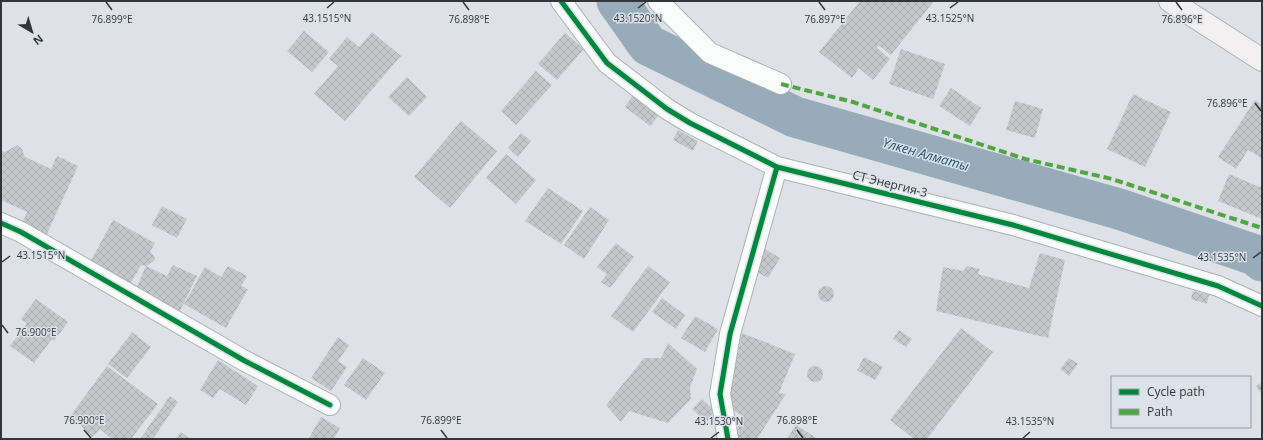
<svg xmlns="http://www.w3.org/2000/svg" width="1263" height="440" font-family="'Open Sans',sans-serif">
	<style>
		.lines { fill: none; stroke-linecap: round; stroke-linejoin: round }
		.river { stroke: #97abb9; stroke-width: 41 }
		.building { fill: url(#building-cross-hatch) }
		.minor-casing { stroke: #adb0b3; stroke-width: 22 }
		.secondary-casing { stroke: #adb0b3; stroke-width: 24 }
		.minor { stroke: #fafbfb; stroke-width: 20 }
		.secondary { stroke: #f3f0f1; stroke-width: 22 }
		.quiet { stroke: #52a545; stroke-width: 4; stroke-dasharray: 8 4; stroke-linecap: butt }
		.cycleway-casing { stroke: #dbe2e9; stroke-width: 8 }
		.cycleway { stroke: #00873e; stroke-width: 5 }
		.ticks { fill: none; stroke: #333638; stroke-width: 1.5 }
		.labels { text-anchor: middle; stroke-width: 3; stroke-linejoin: round; paint-order: stroke }
		.street-label { font-size: 12px; fill: #333638; stroke: #dbe2e9 }
		.water-label { font-size: 13px; font-style: italic; fill: #1c4d6a; stroke: #dbe2e9 }
		.ticks-label { font-size: 10px; text-anchor: middle; fill: #333638; stroke: #dbe2e9; stroke-width: 3; stroke-linejoin: round; paint-order: stroke }
	</style>
	<defs>
		<pattern id="building-cross-hatch" width="8" height="8" patternUnits="userSpaceOnUse"><rect width="8" height="8" fill="#c5c9cc"/><path d="M0 0l8 8M0 8l8-8" fill="none" stroke="#aaadb0"/></pattern>
	</defs>
	<rect width="100%" height="100%" fill="#dee2e6"/>
	<g class="lines">
		<path class="river" d="M 617,1 L 648,45 L 795,117 L 1119,209 L 1255,255 L 1262,261"/>
	</g>
	<path class="building" d="M 860,1 L 934,1 L 891,55 L 878,45 L 877,48 L 890,59 L 873,80 L 859,68 L 852,78 L 819,52 Z
		M 304,31 L 329,52 L 312,72 L 287,51 Z
		M 372,32 L 401,56 L 345,121 L 314,94 L 338,66 L 329,59 L 347,37 L 359,47 Z
		M 565,33 L 584,49 L 557,80 L 538,64 Z
		M 901,49 L 945,64 L 933,99 L 889,84 Z
		M 536,71 L 552,85 L 516,125 L 501,111 Z
		M 407,77 L 427,97 L 409,116 L 388,97 Z
		M 951,88 L 981,108 L 970,126 L 939,106 Z
		M 1133,94 L 1171,112 L 1145,167 L 1107,149 Z
		M 633,95 L 659,115 L 650,126 L 625,107 Z
		M 1255,100 L 1262,105 L 1262,158 L 1248,150 L 1236,169 L 1218,157 Z
		M 1015,101 L 1043,109 L 1035,138 L 1006,130 Z
		M 461,121 L 497,151 L 450,208 L 414,177 Z
		M 678,130 L 698,141 L 693,151 L 673,140 Z
		M 521,133 L 531,141 L 518,157 L 508,148 Z
		M 17,145 L 22,149 L 25,157 L 51,169 L 57,156 L 78,166 L 46,236 L 21,225 L 27,212 L 1,200 L 1,150 L 5,152 Z
		M 506,154 L 536,180 L 516,204 L 486,178 Z
		M 1229,174 L 1262,188 L 1262,219 L 1218,201 Z
		M 548,188 L 583,211 L 561,244 L 525,221 Z
		M 162,206 L 187,219 L 177,238 L 152,225 Z
		M 590,207 L 609,220 L 584,259 L 564,245 Z
		M 113,220 L 155,243 L 150,252 L 155,257 L 154,261 L 146,266 L 167,276 L 173,265 L 197,276 L 179,313 L 135,291 L 146,266 L 141,265 L 129,286 L 89,264 Z
		M 616,243 L 634,257 L 610,288 L 601,282 L 607,274 L 597,267 Z
		M 765,249 L 780,258 L 768,278 L 753,270 Z
		M 1040,253 L 1065,260 L 1048,338 L 936,311 L 943,267 L 963,271 L 967,266 L 980,269 L 978,274 L 1029,288 Z
		M 228,266 L 247,276 L 241,286 L 248,289 L 226,328 L 184,304 L 205,267 L 221,277 Z
		M 648,266 L 670,282 L 633,332 L 611,316 Z
		M818 294a8 8 0 1 1 16 0a8 8 0 1 1-16 0Z
		M 1193,291 L 1209,295 L 1207,304 L 1191,299 Z
		M 662,298 L 685,315 L 676,329 L 652,312 Z
		M 36,299 L 68,322 L 54,341 L 52,339 L 34,363 L 10,346 L 27,323 L 21,319 Z
		M 695,316 L 718,329 L 705,352 L 681,338 Z
		M 961,328 L 993,352 L 927,439 L 914,439 L 890,420 Z
		M 899,330 L 912,339 L 906,347 L 893,339 Z
		M 132,332 L 151,347 L 127,378 L 108,364 Z
		M 742,333 L 795,354 L 779,393 L 786,394 L 757,439 L 739,439 L 735,436 L 742,416 L 726,405 Z
		M 338,337 L 349,345 L 338,361 L 347,367 L 331,391 L 311,378 Z
		M 668,343 L 697,369 L 690,387 L 691,399 L 668,423 L 629,411 L 621,422 L 606,405 L 644,358 L 661,358 Z
		M 864,357 L 883,367 L 875,380 L 857,370 Z
		M 363,358 L 385,373 L 366,400 L 344,385 Z
		M 1069,358 L 1078,364 L 1069,376 L 1060,369 Z
		M 218,360 L 258,386 L 246,405 L 220,389 L 213,398 L 200,390 Z
		M 107,366 L 158,404 L 131,439 L 112,439 L 100,429 L 92,437 L 71,415 Z
		M807 374a8 8 0 1 1 16 0a8 8 0 1 1-16 0Z
		M 1262,382 L 1262,395 L 1256,386 Z
		M 170,396 L 178,402 L 153,439 L 140,439 Z
		M 702,399 L 716,412 L 706,422 L 692,409 Z
		M 321,417 L 340,428 L 334,439 L 309,438 Z
		M 796,425 L 818,439 L 787,439 Z
		M 181,432 L 191,439 L 175,439 Z"/>
	<g class="lines">
		<g class="minor-casing">
			<path id="minor" d="M 561,1 L 607,63 L 667,109 L 690,123 L 777,167 L 1013,225 L 1218,286 L 1262,306
				M 658,1 L 710,53 L 781,84
				M 1,223 L 21,232 L 245,361 L 330,405
				M 728,439 L 720,394 L 730,334 L 777,167"/>
		</g>
		<g class="secondary-casing">
			<path id="secondary" d="M 1170,1 L 1262,60"/>
		</g>
		<use href="#minor" class="minor"/>
		<use href="#secondary" class="secondary"/>
		<path class="quiet" d="M 781,84 L 853,102 L 1025,159 L 1112,179 L 1262,228"/>
		<g class="cycleway-casing">
			<path id="cycleway" d="M 561,1 L 607,63 L 667,109 L 690,123 L 777,167 L 1013,225 L 1218,286 L 1262,306
				M 1,223 L 21,232 L 245,361 L 330,405
				M 728,439 L 720,394 L 730,334 L 777,167"/>
		</g>
		<use href="#cycleway" class="cycleway"/>
	</g>
	<path class="ticks" d="M 106,2 L 112,10M 463,2 L 469,10M 819,2 L 825,10M 1176,2 L 1182,10M 327,8 L 334,2M 638,8 L 646,2M 950,8 L 958,2M 1255,103 L 1261,111M 1253,258 L 1261,252M 2,262 L 10,256M 2,325 L 8,333M 84,430 L 91,438M 441,430 L 447,438M 797,430 L 803,438M 711,438 L 719,432M 1023,438 L 1030,432"/>
	<g class="labels">
		<g class="street-label">
			<text transform="translate(890 184) rotate(14)" y="4">СТ Энергия-3</text>
		</g>
		<g class="water-label">
			<text transform="translate(926 154) rotate(16)" y="5">Үлкен Алматы</text>
		</g>
	</g>
	<g class="ticks-label">
		<text x="327" y="22">43.1515°N</text>
		<text x="638" y="22">43.1520°N</text>
		<text x="950" y="22">43.1525°N</text>
		<text x="112" y="23">76.899°E</text>
		<text x="469" y="23">76.898°E</text>
		<text x="825" y="23">76.897°E</text>
		<text x="1182" y="23">76.896°E</text>
		<text x="1227" y="107">76.896°E</text>
		<text x="41" y="259">43.1515°N</text>
		<text x="1222" y="261">43.1535°N</text>
		<text x="36" y="336">76.900°E</text>
		<text x="84" y="424">76.900°E</text>
		<text x="441" y="424">76.899°E</text>
		<text x="797" y="424">76.898°E</text>
		<text x="719" y="425">43.1530°N</text>
		<text x="1030" y="425">43.1535°N</text>
	</g>
	<rect width="1263" height="440" fill="none" stroke="#333638" stroke-width="4"/>
	<rect x="1111" y="376" width="140" height="52" fill="#dbe2e9" stroke="#989da2"/>
	<rect x="1119" y="389" width="20" height="6" fill="#00873e" stroke="#989da2"/>
	<text x="1147" y="396" font-size="12" fill="#333638">Cycle path</text>
	<rect x="1119" y="409" width="20" height="6" fill="#52a545" stroke="#989da2"/>
	<text x="1147" y="416" font-size="12" fill="#333638">Path</text>
	<g transform="translate(32 32) rotate(142)" stroke="#dbe2e9" stroke-width="3" paint-order="stroke">
	<path d="M0-3L7 15L0 10L-7 15Z" fill="#333638"/>
	<text y="-6" font-size="11" font-weight="bold" text-anchor="middle" fill="#333638">N</text>
	</g>
</svg>
